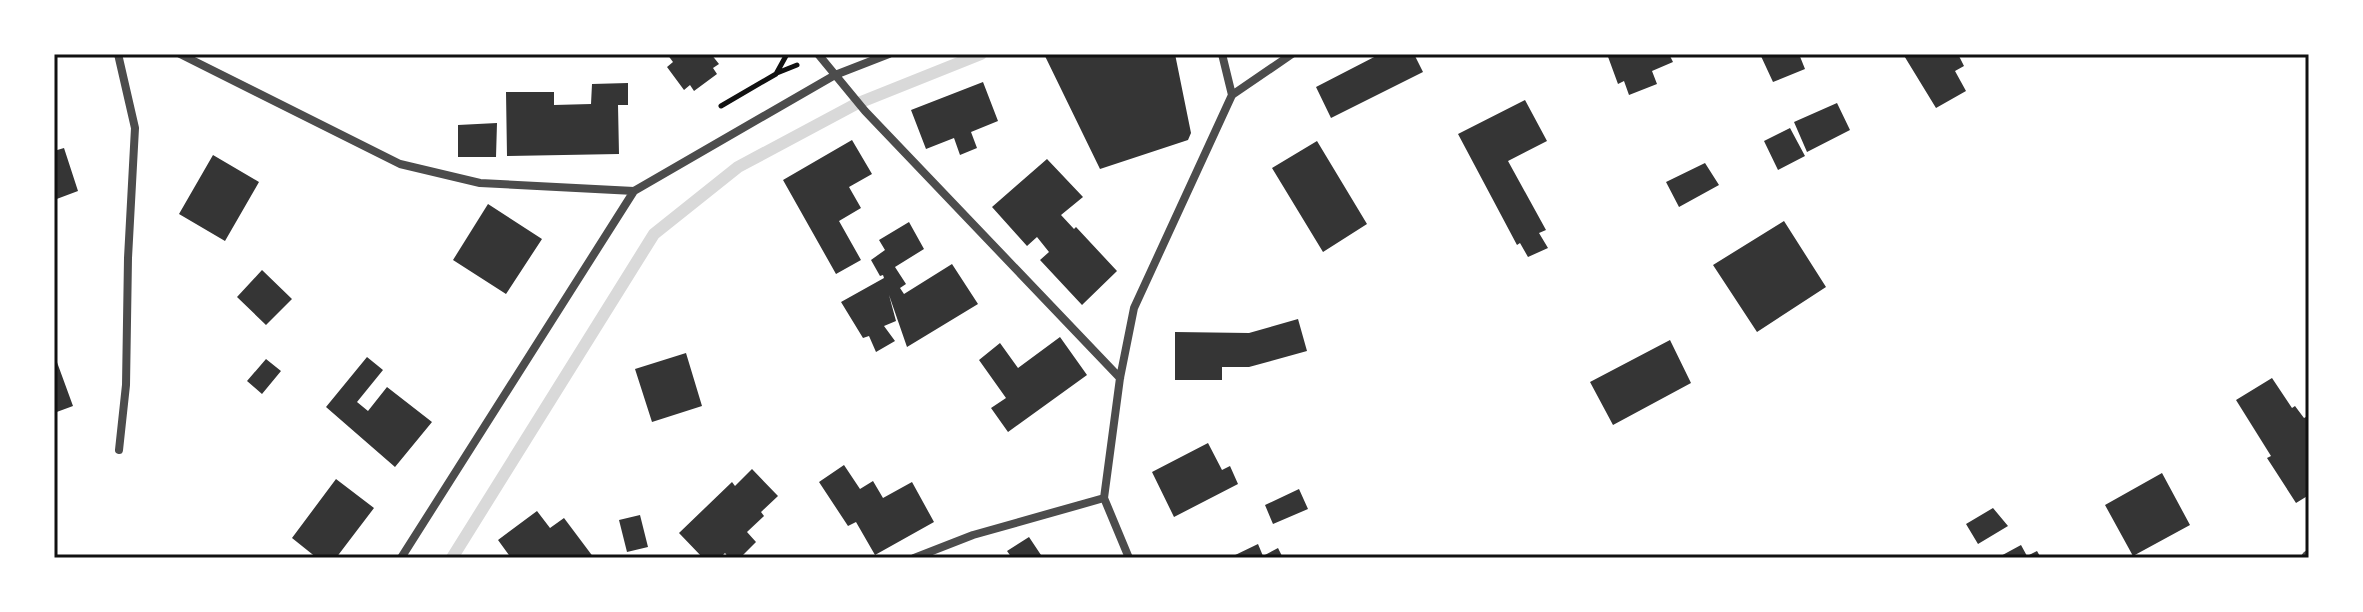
<svg xmlns="http://www.w3.org/2000/svg" width="2363" height="612" font-family="'Source Serif 4',serif">
	<style>
		.lines { fill: none; stroke-linecap: round; stroke-linejoin: round }
		.stream { stroke: #d9d9d9; stroke-width: 12 }
		.building { fill: #353535 }
		.path { stroke: #111; stroke-width: 5 }
		.minor { stroke: #4c4c4c; stroke-width: 8 }
		.tertiary { stroke: #4c4c4c; stroke-width: 14 }
		.neatline { fill: none; stroke: #111; stroke-width: 3 }
	</style>
	<rect width="100%" height="100%" fill="#fff"/>
	<g class="lines">
		<path class="stream" d="M 452,558 L 654,234 L 738,167 L 856,104 L 981,54"/>
	</g>
	<path class="building" d="M 667,54 L 711,54 L 719,64 L 713,68 L 717,74 L 694,91 L 690,85 L 684,90 L 667,67 L 673,62 Z
		M 1044,54 L 1175,54 L 1191,133 L 1188,140 L 1100,169 Z
		M 1380,54 L 1414,54 L 1423,72 L 1331,118 L 1316,87 Z
		M 1607,54 L 1669,54 L 1673,62 L 1652,71 L 1657,84 L 1629,95 L 1624,81 L 1618,84 Z
		M 1760,54 L 1799,54 L 1805,69 L 1773,82 Z
		M 1903,54 L 1958,54 L 1964,66 L 1955,71 L 1966,91 L 1936,108 Z
		M 983,82 L 998,121 L 971,132 L 977,148 L 960,155 L 954,138 L 926,149 L 911,110 Z
		M 628,83 L 628,105 L 618,105 L 619,154 L 507,156 L 506,92 L 554,92 L 554,105 L 591,104 L 592,84 Z
		M 1525,100 L 1547,141 L 1508,161 L 1546,230 L 1539,233 L 1548,248 L 1528,257 L 1520,243 L 1517,245 L 1458,134 Z
		M 1837,103 L 1850,130 L 1807,152 L 1794,122 Z
		M 497,123 L 496,157 L 458,157 L 458,125 Z
		M 1790,128 L 1805,156 L 1778,170 L 1764,141 Z
		M 852,140 L 872,174 L 849,187 L 861,208 L 839,221 L 861,260 L 836,274 L 783,180 Z
		M 1317,141 L 1367,224 L 1323,252 L 1272,168 Z
		M 64,148 L 78,191 L 54,200 L 54,151 Z
		M 213,155 L 259,182 L 225,241 L 179,214 Z
		M 1047,159 L 1083,197 L 1061,215 L 1074,229 L 1076,227 L 1117,271 L 1082,305 L 1040,260 L 1049,252 L 1037,237 L 1027,246 L 992,207 Z
		M 1705,163 L 1719,185 L 1679,207 L 1666,182 Z
		M 488,204 L 542,239 L 506,294 L 453,260 Z
		M 1784,221 L 1826,287 L 1757,332 L 1713,265 Z
		M 909,222 L 924,249 L 895,267 L 906,284 L 900,288 L 904,294 L 952,264 L 978,304 L 907,347 L 889,295 L 896,321 L 884,326 L 895,341 L 876,352 L 869,336 L 863,338 L 841,302 L 884,278 L 883,275 L 880,276 L 871,260 L 885,250 L 879,240 Z
		M 262,270 L 292,299 L 266,325 L 237,297 Z
		M 1298,319 L 1307,351 L 1249,367 L 1222,367 L 1222,380 L 1175,380 L 1175,332 L 1249,333 Z
		M 1060,337 L 1087,375 L 1008,432 L 991,408 L 1006,398 L 979,360 L 1000,343 L 1018,368 Z
		M 1670,340 L 1691,383 L 1613,425 L 1590,382 Z
		M 686,353 L 702,406 L 652,422 L 635,369 Z
		M 54,354 L 73,406 L 54,413 Z
		M 367,357 L 383,370 L 357,402 L 368,411 L 387,387 L 432,422 L 395,467 L 326,407 Z
		M 266,359 L 281,371 L 262,394 L 247,381 Z
		M 2272,378 L 2292,408 L 2295,406 L 2304,418 L 2306,417 L 2309,423 L 2309,495 L 2296,503 L 2267,458 L 2271,456 L 2236,400 Z
		M 1208,443 L 1222,470 L 1230,466 L 1238,484 L 1174,517 L 1152,472 Z
		M 844,465 L 860,489 L 873,481 L 883,498 L 912,482 L 934,522 L 875,555 L 856,522 L 848,526 L 819,482 Z
		M 752,469 L 778,496 L 761,512 L 764,516 L 747,532 L 756,542 L 740,558 L 729,558 L 725,553 L 720,558 L 703,558 L 679,533 L 732,482 L 735,486 Z
		M 2162,473 L 2190,525 L 2133,556 L 2105,505 Z
		M 336,479 L 374,508 L 336,558 L 317,558 L 292,538 Z
		M 1299,489 L 1308,509 L 1273,524 L 1265,505 Z
		M 1993,508 L 2008,526 L 1978,544 L 1966,524 Z
		M 537,511 L 550,528 L 564,518 L 594,558 L 511,558 L 498,540 Z
		M 640,515 L 648,547 L 627,552 L 619,520 Z
		M 1029,537 L 1043,558 L 1012,558 L 1007,551 Z
		M 1258,544 L 1263,556 L 1278,548 L 1283,558 L 1229,558 Z
		M 2021,545 L 2027,556 L 2037,551 L 2041,558 L 1997,558 Z"/>
	<g class="lines">
		<path class="path" d="M 777,73 L 797,65
			M 721,106 L 776,74 L 787,54"/>
		<path class="minor" d="M 118,54 L 135,128 L 128,258 L 126,385 L 119,450
			M 180,54 L 400,164 L 480,183 L 634,191
			M 818,54 L 865,111 L 1120,378
			M 1222,54 L 1232,95
			M 1232,95 L 1292,54
			M 401,558 L 634,191 L 835,75 L 889,54
			M 914,558 L 973,535 L 1104,498
			M 1129,558 L 1104,498 L 1120,378 L 1134,308 L 1232,95"/>
		<path class="tertiary" d="M 2308,558 L 2309,557"/>
	</g>
	<rect width="2363" height="612" fill="none" stroke="#ffffff" stroke-width="112"/>
	<rect x="56" y="56" width="2251" height="500" class="neatline"/>
</svg>
